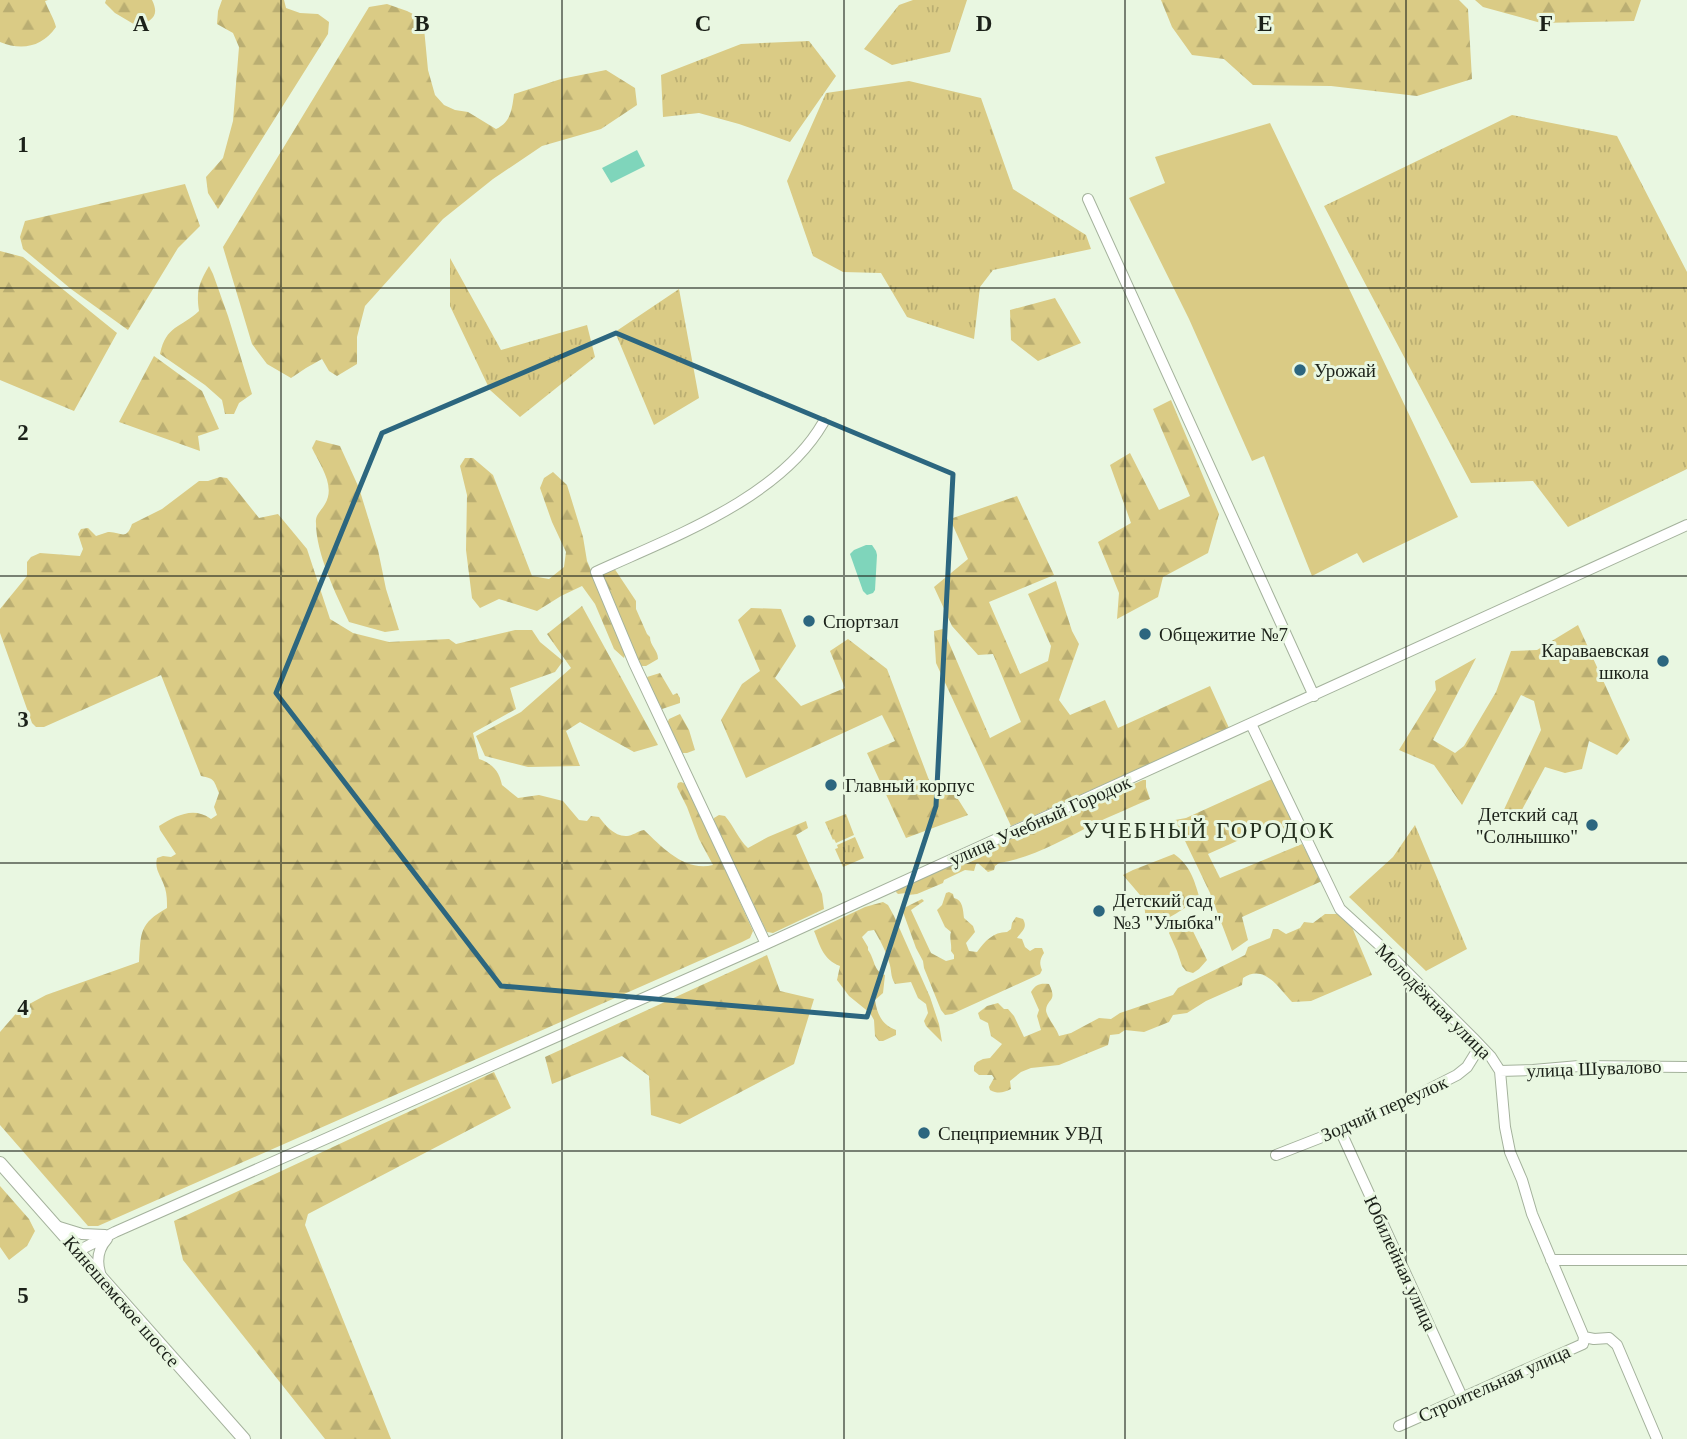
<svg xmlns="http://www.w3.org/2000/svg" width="1687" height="1439" font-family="Georgia,serif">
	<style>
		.grass { fill: url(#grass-tufts) }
		.forest { fill: url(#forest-firs) }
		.pitch { fill: #dacb85 }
		.water { fill: #7fd5bb }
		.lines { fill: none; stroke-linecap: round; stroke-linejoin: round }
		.minor-casing { stroke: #a4b29c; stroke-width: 12 }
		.major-casing { stroke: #a4b29c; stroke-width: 14 }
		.minor { stroke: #fff; stroke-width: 10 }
		.major { stroke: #fff; stroke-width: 12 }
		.marked { fill: none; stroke: #2c667f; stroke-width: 5; stroke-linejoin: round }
		.grid { fill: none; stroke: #1b2119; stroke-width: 2; stroke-opacity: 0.55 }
		.poi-dot { fill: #2c667f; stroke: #e9f7e1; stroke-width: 2.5 }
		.labels { text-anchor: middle; stroke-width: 6; stroke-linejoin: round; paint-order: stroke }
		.poi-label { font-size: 19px; fill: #1b2119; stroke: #e9f7e1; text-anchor: start }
		.street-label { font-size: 19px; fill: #1b2119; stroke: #e9f7e1 }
		.quarter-label { font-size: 23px; letter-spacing: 2px; fill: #25301f; stroke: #e9f7e1 }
		.grid-label { font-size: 23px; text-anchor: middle; font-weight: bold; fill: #1b2119; stroke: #e9f7e1; stroke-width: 6; stroke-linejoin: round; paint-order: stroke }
	</style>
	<defs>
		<pattern id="grass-tufts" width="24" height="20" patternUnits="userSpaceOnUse" patternTransform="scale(1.75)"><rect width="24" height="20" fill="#dacb85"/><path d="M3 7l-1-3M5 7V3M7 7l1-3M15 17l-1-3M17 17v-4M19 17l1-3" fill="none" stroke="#baae72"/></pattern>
		<pattern id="forest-firs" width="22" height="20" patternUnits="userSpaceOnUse" patternTransform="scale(1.75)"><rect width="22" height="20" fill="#dacb85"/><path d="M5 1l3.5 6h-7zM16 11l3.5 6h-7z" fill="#baae72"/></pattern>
	</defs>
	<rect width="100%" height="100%" fill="#e9f7e1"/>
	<path class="grass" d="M 913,0 L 967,0 L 950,52 L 892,65 L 864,49 L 899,5 Z
		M 809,41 L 836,76 L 790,142 L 739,124 L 699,113 L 663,117 L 661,75 L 741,44 Z
		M 909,81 L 981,98 L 1013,189 L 1086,235 L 1091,249 L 993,270 L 980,287 L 974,339 L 907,317 L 881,273 L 843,272 L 813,256 L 787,181 L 826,93 Z
		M 1512,115 L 1617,136 L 1687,272 L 1687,469 L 1568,527 L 1533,481 L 1471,483 L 1324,206 Z
		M 450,258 L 501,350 L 587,325 L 595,357 L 520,417 L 490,390 L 450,306 Z
		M 679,289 L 699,398 L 654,425 L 615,332 Z
		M 846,814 L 854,835 L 836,843 L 834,839 L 833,840 L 825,822 Z
		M 1415,825 L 1467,949 L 1426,971 L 1349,897 L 1393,857 Z
		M 855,837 L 864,858 L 843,867 L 835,849 L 838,848 L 837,845 Z"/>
	<path class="forest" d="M 0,0 L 48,0 L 45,1 C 48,10 54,18 56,27 C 42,47 22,51 0,42 Z
		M 106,0 L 152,0 C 160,16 152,21 137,26 L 115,13 L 105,3 Z
		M 222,0 L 284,0 L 286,8 L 300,13 L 318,14 L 329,22 L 328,34 L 218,209 L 208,193 L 206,177 L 223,158 L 233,121 L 239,47 L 233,33 L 217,24 L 218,11 Z
		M 1161,0 L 1459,0 L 1468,9 L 1472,79 L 1417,96 L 1331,86 L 1253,85 L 1224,59 L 1192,55 L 1172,27 Z
		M 1475,0 L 1641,0 L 1634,21 L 1541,23 L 1483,7 Z
		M 387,4 L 407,11 L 417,16 L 424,28 L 428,70 L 435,95 L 444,105 L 455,110 L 468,112 L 496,129 C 511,122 512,109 514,94 L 561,79 L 606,70 L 635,88 L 637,105 L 601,129 L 542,146 L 493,179 L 443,219 L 365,306 L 357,337 L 357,364 L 337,376 L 329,371 L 322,359 L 306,368 L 291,378 L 267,364 L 252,344 L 223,247 L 369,7 Z
		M 185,184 L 200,226 L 178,248 L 128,330 L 71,289 L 23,249 L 20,237 L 25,221 Z
		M 0,251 L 23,257 L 117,333 L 74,411 L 0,380 Z
		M 209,266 L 213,274 L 228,316 L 252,394 L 239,403 L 234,414 L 225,414 L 222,400 L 205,385 L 160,354 C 166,325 181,328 199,311 C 196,291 199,283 209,266 Z
		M 1055,298 L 1081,343 L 1038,361 L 1011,340 L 1010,310 Z
		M 154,356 L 202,391 L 219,429 L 198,436 L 200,451 L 119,422 Z
		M 1171,400 L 1219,514 L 1208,553 L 1163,577 L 1158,597 L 1117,619 L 1119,593 L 1098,542 L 1131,523 L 1110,465 L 1130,453 L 1159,510 L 1190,496 L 1153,409 Z
		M 316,440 L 340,446 L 359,488 L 378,550 L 386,589 L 399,630 L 385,632 L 349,622 C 336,594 316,554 316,523 C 315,515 321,511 325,504 C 336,486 320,465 312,448 Z
		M 465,458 L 473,458 L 493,475 L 532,576 L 549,579 L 564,567 L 566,552 L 552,522 L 540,488 L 544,478 L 553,472 L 567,485 L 583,537 L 587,561 L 626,652 L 624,658 L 614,649 L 595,604 L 582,586 L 561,596 L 537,611 L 499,599 L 480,608 L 472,598 L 466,550 L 467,495 L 460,466 Z
		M 220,477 L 227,478 L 259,518 L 278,514 L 307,549 L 330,619 L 353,633 L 389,642 L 449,639 L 456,644 L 515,630 L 532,630 L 540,642 L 563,661 L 555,672 L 510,688 L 516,709 L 473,733 L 479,759 C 493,764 499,771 502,785 L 518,798 L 539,795 L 563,801 L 579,820 L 587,821 L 591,816 L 599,817 C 605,825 615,837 627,836 C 632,836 638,831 644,830 C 663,848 685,872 713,865 L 699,839 L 687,807 L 677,787 L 678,783 L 681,782 L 686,784 L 725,863 L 731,882 L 753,931 L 750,938 L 742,942 L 98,1226 L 88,1226 L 0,1125 L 0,1032 L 20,1009 L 46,995 L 139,962 C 141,932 139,924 167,908 C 167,901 167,895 165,888 C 162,877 154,870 157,858 L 163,856 L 171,857 L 176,854 L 160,830 L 159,826 C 176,816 193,806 211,819 L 217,815 L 214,807 L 219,793 C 213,779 215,779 201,776 L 161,675 L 44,727 L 36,727 L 32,723 L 0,633 L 0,609 L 27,576 L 27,562 L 31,557 L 40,553 L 80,556 L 83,549 L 78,534 L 81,529 L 88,528 L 96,536 C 100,535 104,533 108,532 C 120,531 126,542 132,524 L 162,509 L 199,481 L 208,481 Z
		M 1017,496 L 1054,575 L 989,602 L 1020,674 L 1048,661 L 1051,646 L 1028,594 L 1056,581 L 1072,631 L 1079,644 L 1059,700 L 1070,715 L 1105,700 L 1118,728 L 1210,686 L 1229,728 L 1011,826 L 936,663 L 934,631 L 943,629 L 990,738 L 1021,722 L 993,654 L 978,655 L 952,626 L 934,587 L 968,559 L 950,519 Z
		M 614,568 L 636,601 L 636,609 L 647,634 L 650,637 C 650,646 658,650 658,659 L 646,666 L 641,666 L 601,572 Z
		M 582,606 L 658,745 L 634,752 L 580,722 L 566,731 L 580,766 L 528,767 L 485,756 L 476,736 L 521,712 L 571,668 L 547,634 Z
		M 751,608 L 781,609 L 796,646 L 775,678 L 801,706 L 845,688 L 830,651 L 848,639 L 887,669 L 932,788 L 951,788 L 968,815 L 906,838 L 867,753 L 895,741 L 882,715 L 746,778 L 721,720 L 742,684 L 760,671 L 738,620 Z
		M 1578,625 L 1630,740 L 1617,755 L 1589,741 L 1582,769 L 1565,773 L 1545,767 L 1517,819 L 1501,816 L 1541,730 L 1534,701 L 1521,695 L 1462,805 L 1434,765 L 1399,750 L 1436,690 L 1435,681 L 1476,658 L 1433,740 L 1455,753 L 1464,746 L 1496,692 L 1511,651 L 1537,650 Z
		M 660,673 L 673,695 L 677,693 L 680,698 L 680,703 L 662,709 L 650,688 L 647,677 Z
		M 680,714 L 689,730 L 695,750 L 687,753 L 682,753 L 667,724 L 669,719 Z
		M 1272,779 L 1299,831 L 1289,836 L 1279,822 L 1208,854 L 1220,878 L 1302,844 L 1322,881 L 1242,917 L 1248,940 L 1232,951 L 1210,893 L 1175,820 L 1186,818 Z
		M 1143,780 L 1146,780 L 1146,787 L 1150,799 C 1130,808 1110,816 1090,826 C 1061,841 1032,858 999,863 L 995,866 L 994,870 L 988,872 L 978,863 L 976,864 L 974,871 L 965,870 L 944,880 L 943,883 L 917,894 L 908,895 L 906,893 L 898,894 L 896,892 L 897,889 Z
		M 719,815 L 725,816 C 734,826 738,839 748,848 L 768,837 L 806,821 L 808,828 L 796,835 L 822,894 L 824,909 L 773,933 L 767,932 L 762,922 L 757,920 L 714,822 L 714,818 Z
		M 1174,854 C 1191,866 1194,880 1200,899 C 1183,907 1166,925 1146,922 L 1144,902 L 1140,895 L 1123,875 L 1133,870 Z
		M 949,892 L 953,894 L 954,898 C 963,900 963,910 964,918 L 973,926 L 975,932 L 966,943 L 969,951 L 977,952 C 985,941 993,932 1007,932 L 1011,929 L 1012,923 L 1016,917 L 1023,919 C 1028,928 1022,931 1017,938 L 1022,939 L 1025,947 L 1030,951 L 1035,948 L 1042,948 L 1044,953 C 1040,959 1039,963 1042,970 L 1040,974 L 952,1014 L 945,1015 L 941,1010 L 924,968 L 923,961 L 916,948 L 903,912 L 904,908 L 922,899 L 924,901 L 911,910 L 931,953 L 946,961 L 954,959 L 954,955 L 951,951 C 952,944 949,938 951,932 L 945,927 L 937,910 L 942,905 L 946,893 Z
		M 883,902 L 888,905 L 894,916 L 930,997 L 939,1024 L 942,1042 L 926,1026 L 924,1021 L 928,1013 L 926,1004 L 918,998 L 911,982 L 895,984 C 890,976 892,970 889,962 C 886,951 880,940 874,930 L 868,931 L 862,937 L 868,947 L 868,950 C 875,959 873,971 885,975 L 883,993 L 875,1000 C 877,1014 882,1025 896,1030 L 896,1035 L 883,1041 L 879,1041 L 875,1036 L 874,1020 L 870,1013 L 849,996 L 837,980 L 840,966 C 823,959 821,948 814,931 L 865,907 Z
		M 1325,914 L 1338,914 L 1352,927 L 1372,975 L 1311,1001 L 1292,1002 C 1279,989 1265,963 1243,978 L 1242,985 L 1206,1001 L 1187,1013 L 1173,1015 L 1169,1022 L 1144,1032 L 1125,1030 L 1119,1034 L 1110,1035 L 1108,1045 L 1059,1065 L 1031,1068 L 1021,1072 L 1010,1081 L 1011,1089 C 1003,1093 998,1094 990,1090 L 989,1087 L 994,1078 L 992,1075 L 979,1075 L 974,1071 L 974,1066 L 977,1062 L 983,1059 L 990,1058 L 1002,1044 L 991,1036 L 988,1023 L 980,1019 L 978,1013 L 987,1006 L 998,1003 L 1004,1009 L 1008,1009 L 1014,1016 L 1024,1037 L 1041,1030 L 1037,1016 L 1039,1010 L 1031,992 C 1036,984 1040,983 1049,984 C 1058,1002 1047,998 1046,1010 C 1046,1016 1057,1029 1059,1036 L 1071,1033 L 1099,1018 L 1111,1019 L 1120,1013 L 1173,995 L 1178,988 L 1245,955 L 1248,947 L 1270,938 L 1273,929 L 1278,929 L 1286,934 L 1300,928 L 1304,922 L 1313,923 Z
		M 1184,922 L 1189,923 L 1207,960 L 1199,969 L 1193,973 L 1186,971 L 1182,966 L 1177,951 L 1169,933 L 1173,926 Z
		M 767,955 L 780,991 L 814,999 L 794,1064 L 680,1124 L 651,1115 L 649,1076 L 622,1056 L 552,1084 L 545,1057 Z
		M 494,1072 L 511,1108 L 308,1214 L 305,1225 L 391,1439 L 325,1439 L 183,1260 L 174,1221 Z
		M 0,1186 L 29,1219 L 35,1231 L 27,1246 L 9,1260 L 0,1247 Z"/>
	<path class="pitch" d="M 1270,123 L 1458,517 L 1363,563 L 1357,553 L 1312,576 L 1264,456 L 1252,461 L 1189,319 L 1129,198 L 1165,183 L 1155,157 Z"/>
	<path class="water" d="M 637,150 L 645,166 L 611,183 L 602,168 Z
		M 866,545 L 872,545 L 876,551 L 877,555 L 875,590 L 873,593 L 867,595 L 863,591 L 850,554 L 854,550 Z"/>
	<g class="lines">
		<g class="minor-casing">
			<path id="minor" d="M 1088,199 L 1314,696
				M 1251,724 L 1340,909 L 1386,951 L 1473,1038 L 1491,1057 L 1500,1071 L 1505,1127 L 1510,1152 L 1522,1180 L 1532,1214 L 1584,1337
				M 766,944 L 634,663 L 596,572 C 672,537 779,499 823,423
				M 1500,1071 L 1533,1070 L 1579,1066 L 1687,1067
				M 1340,1130 L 1462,1397
				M 1276,1155 L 1340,1130 L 1400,1104 L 1457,1075 L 1467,1067 L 1480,1046
				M 56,1226 L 82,1234 L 105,1235
				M 78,1251 L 115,1232 L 766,944 L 1687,525
				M 1551,1260 L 1687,1260
				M 101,1276 C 96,1262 97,1250 107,1239
				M 1584,1337 L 1594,1339 L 1609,1338 L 1617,1345 L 1657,1439
				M 1399,1426 L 1583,1344 L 1584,1337"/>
		</g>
		<g class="major-casing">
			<path id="major" d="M 0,1163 L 244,1439"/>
		</g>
		<use href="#minor" class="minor"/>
		<use href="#major" class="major"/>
	</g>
	<path class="marked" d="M 616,333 L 953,474 L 936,806 L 867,1017 L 501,986 L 276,693 L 382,433 Z"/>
	<path class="grid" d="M 281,0 L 281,1439M 562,0 L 562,1439M 844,0 L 844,1439M 1125,0 L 1125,1439M 1406,0 L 1406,1439M 0,288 L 1687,288M 0,576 L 1687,576M 0,863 L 1687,863M 0,1151 L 1687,1151"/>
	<g class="poi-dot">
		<circle cx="1300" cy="370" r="7"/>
		<circle cx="809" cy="621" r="7"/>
		<circle cx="1145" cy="634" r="7"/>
		<circle cx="1663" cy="661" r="7"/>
		<circle cx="831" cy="785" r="7"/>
		<circle cx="1592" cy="825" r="7"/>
		<circle cx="1099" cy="911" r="7"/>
		<circle cx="924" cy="1133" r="7"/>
	</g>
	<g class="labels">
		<g class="poi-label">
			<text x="1314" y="377">Урожай</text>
			<text x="823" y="628">Спортзал</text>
			<text x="1159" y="641">Общежитие №7</text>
			<text x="1649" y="657" text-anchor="end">Караваевская<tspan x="1649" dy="22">школа</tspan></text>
			<text x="845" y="792">Главный корпус</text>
			<text x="1578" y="821" text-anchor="end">Детский сад<tspan x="1578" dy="22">"Солнышко"</tspan></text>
			<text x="1113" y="907">Детский сад<tspan x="1113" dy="22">№3 "Улыбка"</tspan></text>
			<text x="938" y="1140">Спецприемник УВД</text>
		</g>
		<g class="street-label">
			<text transform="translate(1040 820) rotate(-24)" y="7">улица Учебный Городок</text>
			<text transform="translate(1434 1001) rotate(45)" y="7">Молодёжная улица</text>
			<text transform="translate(1594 1068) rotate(-2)" y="7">улица Шувалово</text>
			<text transform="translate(1384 1108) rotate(-24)" y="7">Зодчий переулок</text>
			<text transform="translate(1401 1263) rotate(65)" y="7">Юбилейная улица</text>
			<text transform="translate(122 1301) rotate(49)" y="7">Кинешемское шоссе</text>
			<text transform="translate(1494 1383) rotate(-24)" y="7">Строительная улица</text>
		</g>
		<g class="quarter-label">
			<text x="1209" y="838">УЧЕБНЫЙ ГОРОДОК</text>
		</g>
	</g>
	<g class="grid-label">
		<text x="141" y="31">A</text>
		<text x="422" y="31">B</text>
		<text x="703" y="31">C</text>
		<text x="984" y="31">D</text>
		<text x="1265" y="31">E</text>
		<text x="1546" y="31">F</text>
		<text x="23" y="152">1</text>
		<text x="23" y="440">2</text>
		<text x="23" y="727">3</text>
		<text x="23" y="1015">4</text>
		<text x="23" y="1303">5</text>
	</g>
</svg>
